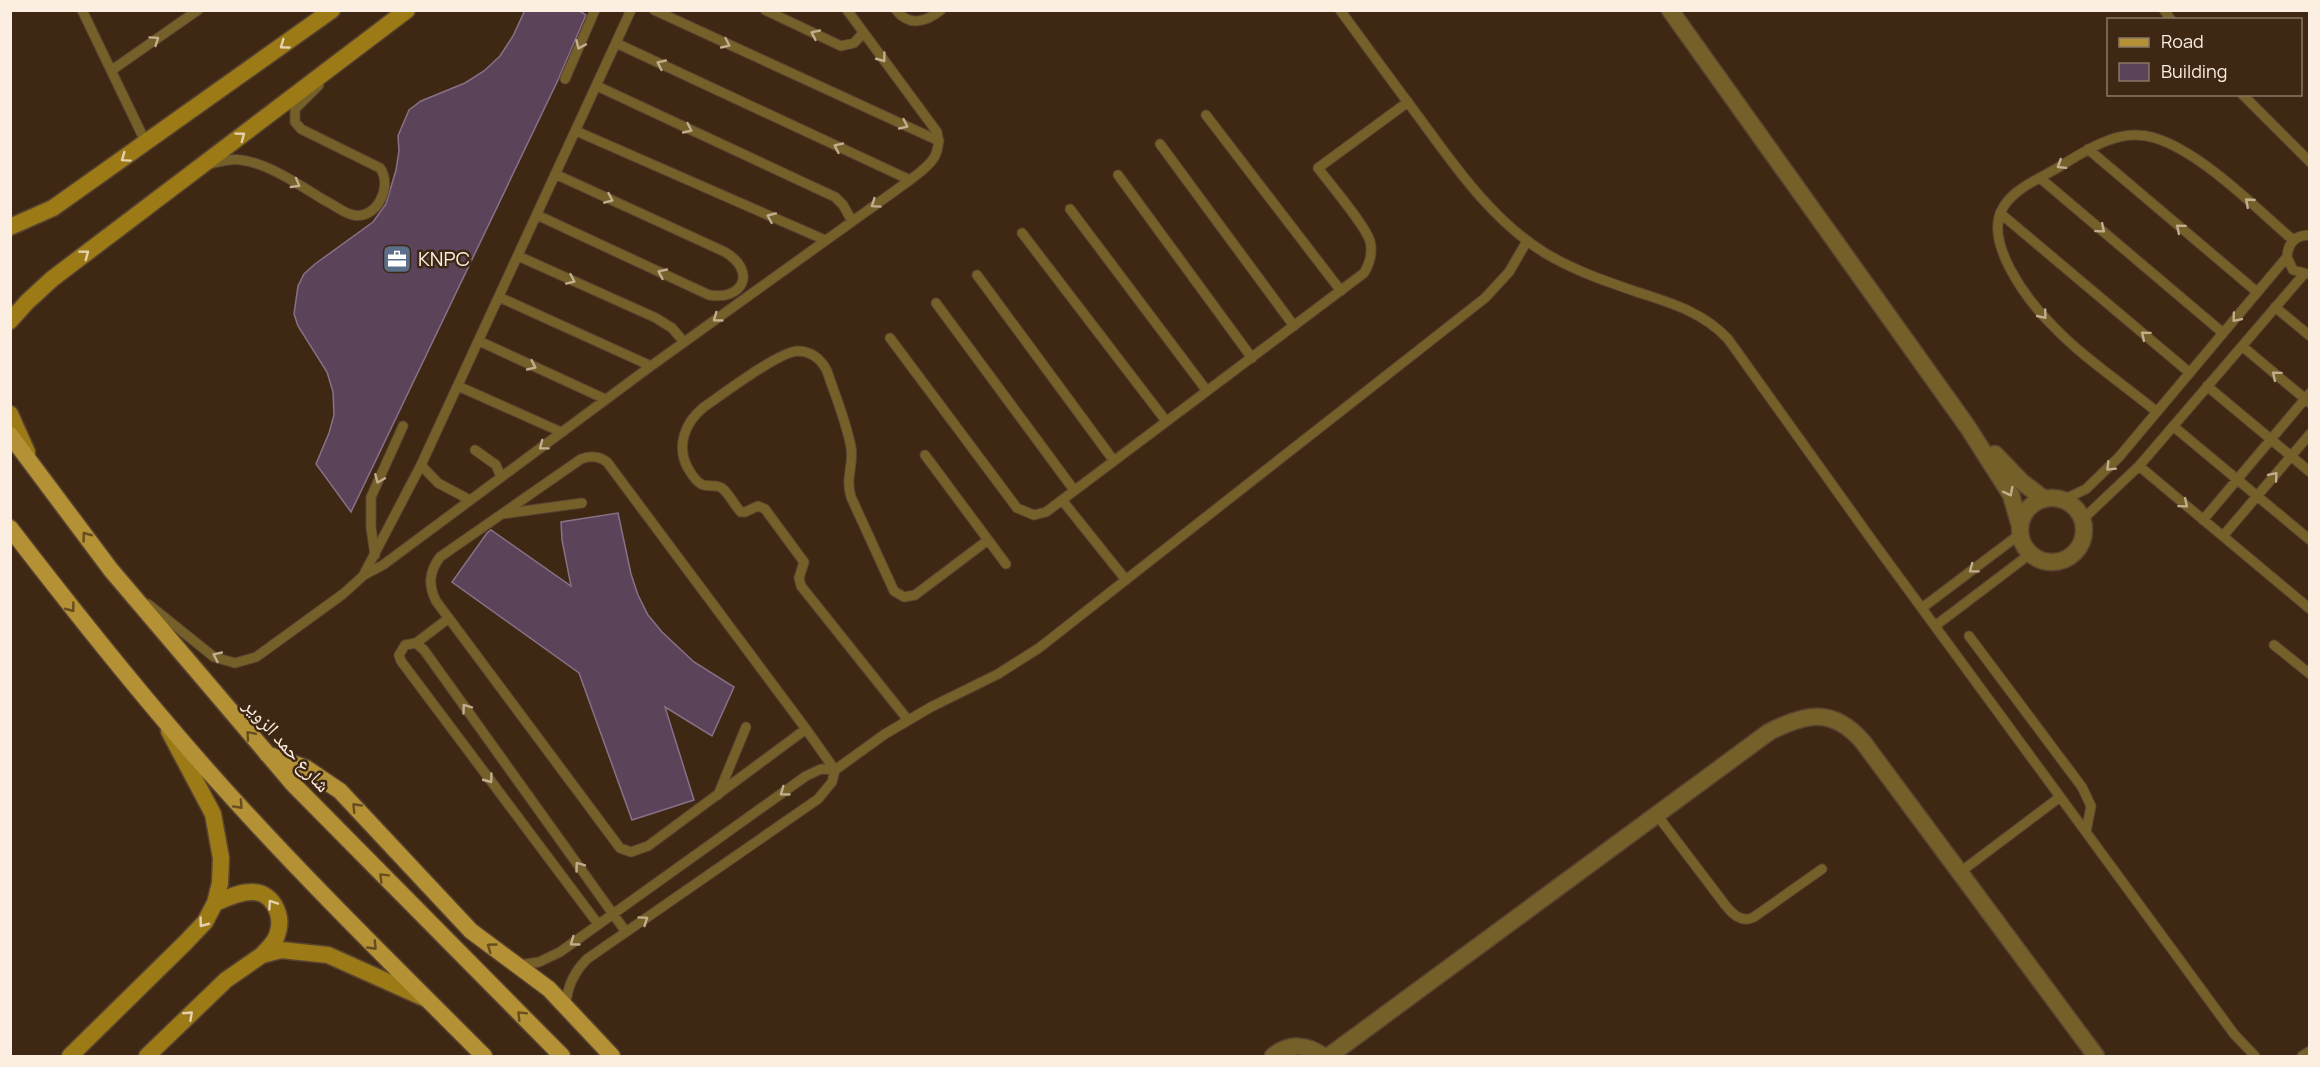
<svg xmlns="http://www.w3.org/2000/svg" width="2320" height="1067" font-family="Manrope,'Noto Naskh Arabic',sans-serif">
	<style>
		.building { fill: #5b4459; stroke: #897087; stroke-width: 1.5 }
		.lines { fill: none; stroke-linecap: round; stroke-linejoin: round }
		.service-casing { stroke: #594431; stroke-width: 11 }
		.minor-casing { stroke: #594431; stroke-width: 19 }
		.secondary-casing { stroke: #594431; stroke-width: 19 }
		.primary-casing { stroke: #594431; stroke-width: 19 }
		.service { stroke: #75602a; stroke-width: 9 }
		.minor { stroke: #75602a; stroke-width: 16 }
		.secondary { stroke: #9c7a15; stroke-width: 16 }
		.primary { stroke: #b49135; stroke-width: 16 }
		.oneway { stroke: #c0ae8f }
		.oneway2 { stroke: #e5d1af }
		.oneway3 { stroke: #674d20 }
		.labels { text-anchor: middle; stroke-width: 5; stroke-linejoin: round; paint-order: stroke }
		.poi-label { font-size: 20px; fill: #fdeee2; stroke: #3e2814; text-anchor: start }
		.street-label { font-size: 20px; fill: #fdeee2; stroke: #3e2814 }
	</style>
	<rect width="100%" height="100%" fill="#3e2814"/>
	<path class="building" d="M 525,10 L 578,10 L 586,15 L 558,80 L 351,512 L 316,464 L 329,433 L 334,415 L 333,392 L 327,372 L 298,326 L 294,314 L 298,286 L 304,274 L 315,264 L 373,222 L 386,204 L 396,170 L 399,151 L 398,136 L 409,110 L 421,101 L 465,83 L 484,71 L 500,56 L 513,36 Z
		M 618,513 L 631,574 L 638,595 L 648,615 L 662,632 L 694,662 L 734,687 L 712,736 L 665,707 L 694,800 L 632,820 L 579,673 L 452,582 L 487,533 L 491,530 L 571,586 L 562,540 L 561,522 Z"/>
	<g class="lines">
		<g class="service-casing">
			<path id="service" d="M 82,10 L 146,143
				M 654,10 L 939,141
				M 765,10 L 841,46 L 854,43 L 863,33
				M 896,10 C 909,27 926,22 941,10
				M 1340,10 C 1367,47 1394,84 1421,120 C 1456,168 1493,221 1545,253 C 1573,270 1605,281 1637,292 C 1671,303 1703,312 1728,339 L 1874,543 L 2234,1034 L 2255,1056
				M 2164,10 L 2171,20
				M 616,43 L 910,180
				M 112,70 L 198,10
				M 565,79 L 595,10
				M 597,86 L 835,197 L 843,205 L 852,221
				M 2242,94 L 2310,162
				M 1206,115 L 1341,291
				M 576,131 L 825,240
				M 1160,144 L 1294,326
				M 2088,149 L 2257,292
				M 210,164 C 219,162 231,158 241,160 C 268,163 301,186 324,200 C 333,204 343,213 353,215 C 377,220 393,186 380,168 L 301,129 L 295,122 L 295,109 L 319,85
				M 1118,175 L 1252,358
				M 2040,178 L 2223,333
				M 1070,209 L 1207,391
				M 2000,213 L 2190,373
				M 537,215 L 709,295 C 742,301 758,272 725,252 L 555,174
				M 1022,233 L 1166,421
				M 518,256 L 656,318 L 672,328 L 684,342
				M 2308,274 L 2293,270 L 2287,257 C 2288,243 2295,235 2310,235
				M 977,275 L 1114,461
				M 499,297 L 651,366
				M 936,303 L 1074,490
				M 2275,307 L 2310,336
				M 890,338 L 1017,508 L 1034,515 L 1046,512 L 1364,273 C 1370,263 1373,253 1370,241 C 1365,225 1330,184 1318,168 L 1408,102
				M 479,341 L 605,399
				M 2242,346 L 2310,403
				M 458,386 L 561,432
				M 2207,386 L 2310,472
				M 2157,412 C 2123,384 2082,357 2052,325 C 2028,301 1981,240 2004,206 C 2015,188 2041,178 2059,167 C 2088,149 2120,127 2155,138 C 2201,152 2257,209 2293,240
				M 2173,426 L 2310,540
				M 475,450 L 496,465 L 501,477
				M 925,455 L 1006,564
				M 421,465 L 438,483 L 470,500
				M 2139,466 L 2310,609
				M 1062,500 L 1126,580
				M 2063,500 L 2086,489 L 2119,457 L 2287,257
				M 502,514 L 582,503
				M 2083,519 L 2139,466 L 2304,274
				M 2203,520 L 2310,393
				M 2223,536 L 2310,434
				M 375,555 L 371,528 L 371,497 L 403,426
				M 364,575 L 383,565 L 651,366 L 910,180 C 927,167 943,157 937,132 L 847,10
				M 148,604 L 214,657 L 235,663 L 256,657 L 270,647 L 343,594 L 363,576 L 421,465 L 631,10
				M 1922,608 L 2020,534
				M 1935,626 L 2030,554
				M 1969,636 L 2082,787 L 2091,806 L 2086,832
				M 416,643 L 449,618
				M 2274,645 L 2310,674
				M 908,720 L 801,586 L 799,578 L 804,562 L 765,509 L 758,506 L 745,512 L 741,512 C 734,505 730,495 723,489 C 717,483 708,488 701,484 C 696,481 692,475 689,470 C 675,447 685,422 704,407 C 723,394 777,353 797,351 C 811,351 821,359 827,371 C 835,395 846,421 851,447 C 854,465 845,478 851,497 L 894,591 L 904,597 L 915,595 L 988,540
				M 806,729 L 648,846 L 631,852 L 620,848 L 436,601 C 428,585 429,572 440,557 L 581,459 C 591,455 599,456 607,462 L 806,729 L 835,770
				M 718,795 L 746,727
				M 1657,815 L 1726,906 C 1733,915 1743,923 1754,917 L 1822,869
				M 1959,873 L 2060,797
				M 598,924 L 401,661 L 399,655 L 405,645 L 416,643 L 424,650 L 626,932
				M 519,965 L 539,962 L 560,952 L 806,776 L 821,769 L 835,770
				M 566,1005 C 567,986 574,972 587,959 L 818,799 L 832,782 L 835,770 L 885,734 L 931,707 L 998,674 L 1039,648 L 1485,298 L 1509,272 L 1527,241
				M 2302,1056 L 2310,1051"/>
		</g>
		<g class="minor-casing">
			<path id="minor" d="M 1670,10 L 1967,426 L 2011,495 L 2020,526
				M 1995,454 L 2022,482 L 2044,499
				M2020 530a32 32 0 1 1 64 0a32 32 0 1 1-64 0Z
				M 1273,1056 C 1289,1043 1307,1044 1323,1056
				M 1329,1056 L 1769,732 C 1806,713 1833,707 1863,742 L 2096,1056"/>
		</g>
		<g class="secondary-casing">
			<path id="secondary" d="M 10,227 L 53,208 L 332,10
				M 10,321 L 27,302 L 52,279 L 407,10
				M 10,414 L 27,452
				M 215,903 C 227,898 239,892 251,892 C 272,891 283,914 278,932 C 276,942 268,948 262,955
				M 70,1056 L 185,943 L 205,922 L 215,903 L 220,883 L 221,858 L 213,814 L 169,731
				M 147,1056 L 226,980 L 262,955 L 281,950 L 328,955 L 424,998"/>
		</g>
		<g class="primary-casing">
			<path id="primary" d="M 10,435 L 111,570 L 293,784 L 562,1056
				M 10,528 C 77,615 145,701 218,782 C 303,877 394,966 484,1056
				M 267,754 L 306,768 L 340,791 L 471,931 L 549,989 L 612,1056"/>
		</g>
		<use href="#service" class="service"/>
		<use href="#minor" class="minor"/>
		<use href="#secondary" class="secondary"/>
		<use href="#primary" class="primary"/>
	</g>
	<defs><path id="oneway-chevron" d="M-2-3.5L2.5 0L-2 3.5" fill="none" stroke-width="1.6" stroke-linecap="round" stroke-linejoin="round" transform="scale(1.5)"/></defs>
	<g class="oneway">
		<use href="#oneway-chevron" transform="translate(815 34) rotate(-155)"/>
		<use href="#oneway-chevron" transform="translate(155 40) rotate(-35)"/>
		<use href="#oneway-chevron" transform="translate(726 44) rotate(25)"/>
		<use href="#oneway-chevron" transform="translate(580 45) rotate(114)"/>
		<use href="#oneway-chevron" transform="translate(882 58) rotate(53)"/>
		<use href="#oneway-chevron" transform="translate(661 64) rotate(-155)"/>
		<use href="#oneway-chevron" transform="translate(904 125) rotate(25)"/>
		<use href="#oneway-chevron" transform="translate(688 129) rotate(25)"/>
		<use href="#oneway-chevron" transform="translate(838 147) rotate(-155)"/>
		<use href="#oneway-chevron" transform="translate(2061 165) rotate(148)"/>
		<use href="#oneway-chevron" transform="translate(296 184) rotate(30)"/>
		<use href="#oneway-chevron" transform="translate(609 199) rotate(24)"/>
		<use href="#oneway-chevron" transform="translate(2249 202) rotate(-139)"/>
		<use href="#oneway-chevron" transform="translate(875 204) rotate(145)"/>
		<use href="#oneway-chevron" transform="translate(771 217) rotate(-156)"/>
		<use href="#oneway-chevron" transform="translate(2180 228) rotate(-140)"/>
		<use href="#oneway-chevron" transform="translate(2101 229) rotate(40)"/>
		<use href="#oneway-chevron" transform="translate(662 273) rotate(-155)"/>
		<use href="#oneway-chevron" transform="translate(571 280) rotate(24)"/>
		<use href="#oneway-chevron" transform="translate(2043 315) rotate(51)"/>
		<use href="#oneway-chevron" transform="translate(717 318) rotate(144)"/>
		<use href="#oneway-chevron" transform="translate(2236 318) rotate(130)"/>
		<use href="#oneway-chevron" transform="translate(2145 335) rotate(-140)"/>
		<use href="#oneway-chevron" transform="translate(532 366) rotate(25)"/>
		<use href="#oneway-chevron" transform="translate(2276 375) rotate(-140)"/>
		<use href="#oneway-chevron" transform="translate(543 446) rotate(143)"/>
		<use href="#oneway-chevron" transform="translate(2110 467) rotate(135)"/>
		<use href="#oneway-chevron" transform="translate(2274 476) rotate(-50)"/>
		<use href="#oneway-chevron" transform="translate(379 479) rotate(113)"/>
		<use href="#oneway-chevron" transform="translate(2009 492) rotate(63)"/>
		<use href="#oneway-chevron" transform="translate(2184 504) rotate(40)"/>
		<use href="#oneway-chevron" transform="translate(1973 569) rotate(143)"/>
		<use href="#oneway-chevron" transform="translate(217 656) rotate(-155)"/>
		<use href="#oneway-chevron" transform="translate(466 708) rotate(-126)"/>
		<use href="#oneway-chevron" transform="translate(489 779) rotate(53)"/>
		<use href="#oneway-chevron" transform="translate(784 792) rotate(144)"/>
		<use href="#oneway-chevron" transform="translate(579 866) rotate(-126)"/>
		<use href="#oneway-chevron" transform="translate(644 920) rotate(-35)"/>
		<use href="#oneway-chevron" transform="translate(574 942) rotate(144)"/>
	</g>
	<g class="oneway2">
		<use href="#oneway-chevron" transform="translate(284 45) rotate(144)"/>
		<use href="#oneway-chevron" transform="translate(241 136) rotate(-37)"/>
		<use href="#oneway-chevron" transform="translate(125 158) rotate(145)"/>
		<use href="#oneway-chevron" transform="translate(85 254) rotate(-37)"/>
		<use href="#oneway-chevron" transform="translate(272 904) rotate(-124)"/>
		<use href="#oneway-chevron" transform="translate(203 923) rotate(127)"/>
		<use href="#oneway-chevron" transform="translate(189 1015) rotate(-43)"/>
	</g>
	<g class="oneway3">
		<use href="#oneway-chevron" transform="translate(86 536) rotate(-127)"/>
		<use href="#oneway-chevron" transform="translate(71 608) rotate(53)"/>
		<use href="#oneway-chevron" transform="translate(250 735) rotate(-131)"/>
		<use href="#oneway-chevron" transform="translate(239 805) rotate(47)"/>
		<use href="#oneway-chevron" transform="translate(356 807) rotate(-134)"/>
		<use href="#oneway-chevron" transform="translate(383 877) rotate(-135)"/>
		<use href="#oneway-chevron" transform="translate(373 946) rotate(46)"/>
		<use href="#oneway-chevron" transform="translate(491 947) rotate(-144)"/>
		<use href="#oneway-chevron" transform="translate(521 1015) rotate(-135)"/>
	</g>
	<defs>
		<g id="office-square" transform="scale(1.5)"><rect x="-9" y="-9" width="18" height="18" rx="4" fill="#5c6f8a" stroke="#3e2814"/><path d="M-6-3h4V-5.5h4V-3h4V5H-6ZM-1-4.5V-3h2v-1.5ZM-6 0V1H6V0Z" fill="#fff"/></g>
	</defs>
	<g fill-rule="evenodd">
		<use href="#office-square" x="397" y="259"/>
	</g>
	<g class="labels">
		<g class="poi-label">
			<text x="418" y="266">KNPC</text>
		</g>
		<g class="street-label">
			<text transform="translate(287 745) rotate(48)" y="7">شارع حمد الزوير</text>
		</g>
	</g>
	<rect width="2320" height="1067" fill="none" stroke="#fdeee2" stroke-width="24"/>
	<rect x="2107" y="18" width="195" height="78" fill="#3e2814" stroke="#8a7766" stroke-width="1.5"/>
	<rect x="2119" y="38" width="30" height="9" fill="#b49135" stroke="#8a7766" stroke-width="1.5"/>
	<text x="2161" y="48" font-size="18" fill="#fdeee2">Road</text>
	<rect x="2119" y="63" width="30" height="18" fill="#5b4459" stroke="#8a7766" stroke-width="1.5"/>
	<text x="2161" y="78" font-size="18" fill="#fdeee2">Building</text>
</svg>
